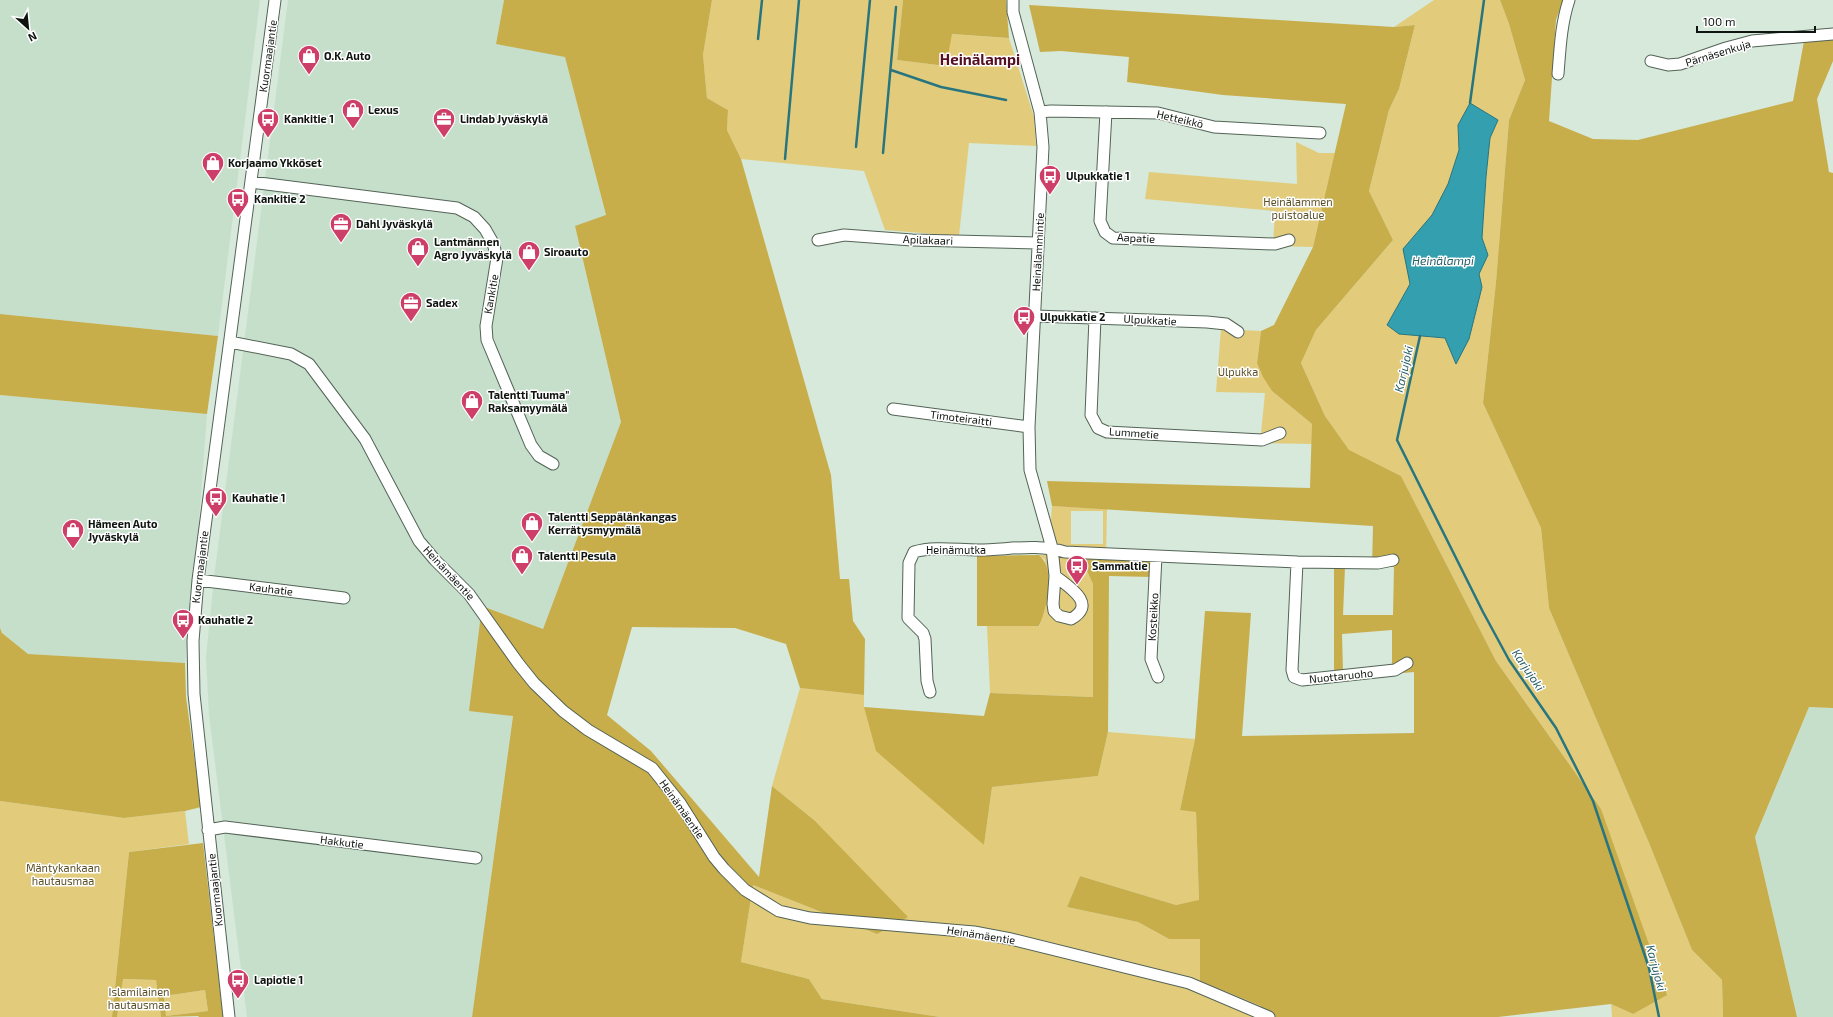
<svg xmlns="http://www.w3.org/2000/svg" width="1833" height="1017" font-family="'Exo 2',sans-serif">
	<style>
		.built { fill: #c6dfcb }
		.green { fill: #e2cc7c; fill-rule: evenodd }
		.forest { fill: #c8ad4b; fill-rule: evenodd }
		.water { fill: #349faf; stroke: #29757f }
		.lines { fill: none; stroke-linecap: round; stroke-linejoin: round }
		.stream { stroke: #29757f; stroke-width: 2.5 }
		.minor-casing { stroke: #536356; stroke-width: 13 }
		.minor { stroke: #fff; stroke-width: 11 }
		.labels { text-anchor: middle; stroke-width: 3; stroke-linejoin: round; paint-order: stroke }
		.street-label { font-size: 11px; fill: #0e140f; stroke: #fff }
		.poi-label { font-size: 11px; font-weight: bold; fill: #0e140f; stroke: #fff; text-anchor: start }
		.park-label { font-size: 11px; fill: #5b4f26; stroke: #fff }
		.water-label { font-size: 12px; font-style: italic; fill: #275f69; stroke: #fff }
		.district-label { font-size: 15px; font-weight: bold; fill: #551025; stroke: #fff }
	</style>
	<rect width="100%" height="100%" fill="#d6e9da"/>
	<path class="built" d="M 0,0 L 260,0 L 218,336 L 0,314 Z
		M 288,0 L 504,0 L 496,44 L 565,56 L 606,216 L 575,227 L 621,422 L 543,629 L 483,606 L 513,715 L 472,1017 L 247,1017 L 209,715 L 206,657 L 215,570 Z
		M 0,395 L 207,414 L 198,533 L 185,663 L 28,654 L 2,633 L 0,628 Z
		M 1809,707 L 1833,708 L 1833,1017 L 1797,1017 L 1755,837 Z"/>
	<path class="green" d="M 712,0 L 903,0 L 897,60 L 946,66 L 951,34 L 1009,38 L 1034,117 L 1036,146 L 969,143 L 959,236 L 885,230 L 864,171 L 741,159 L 727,130 L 728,110 L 707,98 L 703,55 Z
		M 1434,0 L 1500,0 L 1509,24 L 1525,80 L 1509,120 L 1496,282 L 1483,403 L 1541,528 L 1549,608 L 1649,843 L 1692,950 L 1722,980 L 1723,1017 L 1612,1017 L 1611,1004 L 1633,1014 L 1601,809 L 1496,661 L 1401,476 L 1349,451 L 1325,416 L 1301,363 L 1316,330 L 1393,240 L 1369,191 L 1389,110 L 1399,89 L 1415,25 L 1394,27 ZM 1498,120 L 1490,138 L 1486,177 L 1482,238 L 1488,255 L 1448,184 L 1459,150 L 1458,125 Z
		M 1296,142 L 1319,153 L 1335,153 L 1313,247 L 1273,246 L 1275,211 L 1145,199 L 1149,172 L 1297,184 Z
		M 1221,329 L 1261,331 L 1257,363 L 1272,391 L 1312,424 L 1312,444 L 1260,443 L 1265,393 L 1216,392 Z
		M 1052,506 L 1107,509 L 1106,556 L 1080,556 L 1093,584 L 1094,697 L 990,693 L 987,626 L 1040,626 L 1045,560 L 1039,555 L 1048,555 ZM 1071,511 L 1103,511 L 1103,544 L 1071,544 Z
		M 800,688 L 864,695 L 864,707 L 984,845 L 992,787 L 1098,776 L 1108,732 L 1195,739 L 1180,810 L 1196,811 L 1199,901 L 1176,905 L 1080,876 L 1067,907 L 1138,922 L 1169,939 L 1200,939 L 1200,981 L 1261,1006 L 1263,1017 L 940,1017 L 822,999 L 809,979 L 741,962 L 753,885 L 877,934 L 814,820 L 772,786 Z
		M 0,801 L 124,818 L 185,811 L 189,844 L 129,852 L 112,1017 L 0,1017 Z
		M 122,979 L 156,980 L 161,1017 L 117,1017 Z
		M 205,990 L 208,1011 L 166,1016 L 164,996 Z"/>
	<path class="forest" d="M 504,0 L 712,0 L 703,55 L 707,98 L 728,110 L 727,130 L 741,159 L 831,475 L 840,579 L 849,579 L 853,621 L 865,639 L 864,695 L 800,688 L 786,644 L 735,628 L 632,627 L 607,715 L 651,751 L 759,877 L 772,786 L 814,820 L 908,917 L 877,934 L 753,885 L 741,962 L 809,979 L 822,999 L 940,1017 L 472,1017 L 513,716 L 469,711 L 482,606 L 543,629 L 621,422 L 575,226 L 606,215 L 565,57 L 496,44 Z
		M 903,0 L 1006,0 L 1009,38 L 952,34 L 946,66 L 897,60 Z
		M 1500,0 L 1563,0 L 1556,20 L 1549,121 L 1593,139 L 1638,140 L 1793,101 L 1804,41 L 1833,38 L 1833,61 L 1817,99 L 1829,172 L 1833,173 L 1833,708 L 1809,707 L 1755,837 L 1797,1017 L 1723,1017 L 1722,980 L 1692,950 L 1649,843 L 1549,608 L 1541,528 L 1483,403 L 1496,282 L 1509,120 L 1525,80 L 1509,24 Z
		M 1029,5 L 1394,27 L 1415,25 L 1399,89 L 1389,110 L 1369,191 L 1393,240 L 1316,330 L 1301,363 L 1325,416 L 1349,450 L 1401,476 L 1496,661 L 1601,809 L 1667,995 L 1633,1014 L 1611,1004 L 1498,1017 L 1263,1017 L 1261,1006 L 1200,981 L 1200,939 L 1169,939 L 1138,922 L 1067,907 L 1080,876 L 1176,905 L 1199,900 L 1196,812 L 1180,810 L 1195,739 L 1205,611 L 1251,613 L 1242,736 L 1414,733 L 1414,672 L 1392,674 L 1392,630 L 1342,634 L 1343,672 L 1334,674 L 1334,566 L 1345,567 L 1343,615 L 1393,615 L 1394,567 L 1372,567 L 1373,526 L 1052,506 L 1047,481 L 1310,488 L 1312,424 L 1272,391 L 1263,377 L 1257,363 L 1261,331 L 1274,325 L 1313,247 L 1346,104 L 1223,95 L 1127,82 L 1129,57 L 1061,51 L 1040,52 Z
		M 0,314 L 218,336 L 207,414 L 0,395 Z
		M 1039,555 C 1056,569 1047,608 1039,626 L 977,626 L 977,556 Z
		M 1080,556 L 1151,557 L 1152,577 L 1109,576 L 1108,732 L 1098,776 L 992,787 L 984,845 L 876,751 L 864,707 L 984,716 L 990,693 L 1093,697 L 1093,584 Z
		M 0,628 L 2,633 L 28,654 L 185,663 L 186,697 L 201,807 L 185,811 L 124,818 L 0,801 Z
		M 203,843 L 223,1017 L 199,1017 L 198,1016 L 161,1017 L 156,980 L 123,979 L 117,1017 L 112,1017 L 129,852 ZM 205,990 L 208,1011 L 166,1016 L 164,996 Z"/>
	<path class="water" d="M 1470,103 L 1498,120 L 1490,138 L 1486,177 L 1482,238 L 1488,255 L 1479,274 L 1482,287 L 1469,339 L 1456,364 L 1445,338 L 1399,334 L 1387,325 L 1410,284 L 1403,249 L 1432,215 L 1448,184 L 1459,150 L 1458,125 Z"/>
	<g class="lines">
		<path class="stream" d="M 758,39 L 762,0
			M 891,70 L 941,87 L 1006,100
			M 1470,103 L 1484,0
			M 856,147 L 870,0
			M 883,153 L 896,7
			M 785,159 L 799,0
			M 1420,336 L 1397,440 L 1483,612 L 1509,660 L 1556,728 L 1593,801 L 1649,968 L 1659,1017"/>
		<g class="minor-casing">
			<path id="minor" d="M 1013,0 L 1013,12 L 1040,112 L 1043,147 L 1029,427 L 1030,470 L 1052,548 L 1055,576 L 1053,604 L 1054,611 L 1059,616 L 1071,619 C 1098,604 1069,587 1055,576
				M 1651,61 L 1668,65 L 1680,64 L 1726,48 L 1752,41 L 1833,34
				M 1558,74 C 1560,49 1561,24 1569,0
				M 1040,112 L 1051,111 L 1158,113 L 1214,127 L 1320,133
				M 1106,112 L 1100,221 L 1105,232 L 1113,238 L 1275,244 L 1289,240
				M 251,182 L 457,208 L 474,217 L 485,229 L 493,243 L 497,258 L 486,326 L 487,340 L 531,445 L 539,456 L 553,464
				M 818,240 L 844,235 L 912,240 L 1038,243
				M 1035,316 L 1207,322 L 1226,324 L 1238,332
				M 1095,318 L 1091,415 L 1098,428 L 1107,432 L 1262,440 L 1280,433
				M 230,342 L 291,354 L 309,364 L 365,439 L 419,541 L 435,560 L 469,594 L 518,663 L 534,683 L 563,711 L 588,730 L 652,768 L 680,803 L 714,857 L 724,869 L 745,890 L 779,911 L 810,918 L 974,932 L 1011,939 L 1189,983 L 1269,1017
				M 893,409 L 1029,427
				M 1156,556 L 1151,659 L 1158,677
				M 1297,562 L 1292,670 L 1294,677 L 1302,680 L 1395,670 L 1407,663
				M 198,580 L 344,598
				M 930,692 L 927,681 L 925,639 L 923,633 L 908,618 L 909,563 L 914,552 C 934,546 957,550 978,550 C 1008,550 1036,543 1065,552 L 1297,562 L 1378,563 L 1393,560
				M 208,830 L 225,827 L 476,858
				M 229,1017 L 194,694 L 193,641 L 198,580 L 275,0"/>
		</g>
		<use href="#minor" class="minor"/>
	</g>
	<defs>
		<g id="shop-pin" transform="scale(1.15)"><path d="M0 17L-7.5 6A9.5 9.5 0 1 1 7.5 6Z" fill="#cd3f68" stroke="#fff"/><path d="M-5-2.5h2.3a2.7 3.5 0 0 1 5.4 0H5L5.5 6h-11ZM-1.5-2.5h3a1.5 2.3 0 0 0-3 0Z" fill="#fff"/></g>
		<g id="bus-pin" transform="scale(1.15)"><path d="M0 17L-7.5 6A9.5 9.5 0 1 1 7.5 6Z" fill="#cd3f68" stroke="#fff"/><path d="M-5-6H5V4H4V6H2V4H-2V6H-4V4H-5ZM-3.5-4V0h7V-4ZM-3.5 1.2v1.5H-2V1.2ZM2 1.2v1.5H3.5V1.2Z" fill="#fff"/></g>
		<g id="office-pin" transform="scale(1.15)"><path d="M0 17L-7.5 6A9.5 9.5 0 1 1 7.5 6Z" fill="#cd3f68" stroke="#fff"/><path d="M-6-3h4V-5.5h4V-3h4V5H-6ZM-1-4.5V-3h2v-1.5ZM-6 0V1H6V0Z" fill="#fff"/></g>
	</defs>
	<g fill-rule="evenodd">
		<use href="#shop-pin" x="309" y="56"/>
		<use href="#shop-pin" x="353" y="110"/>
		<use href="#bus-pin" x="268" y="119"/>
		<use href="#office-pin" x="444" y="119"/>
		<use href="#shop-pin" x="213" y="163"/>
		<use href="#bus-pin" x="1050" y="176"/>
		<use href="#bus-pin" x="238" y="199"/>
		<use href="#office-pin" x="341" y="224"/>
		<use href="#shop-pin" x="418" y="248"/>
		<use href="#shop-pin" x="529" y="252"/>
		<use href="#office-pin" x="411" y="303"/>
		<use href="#bus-pin" x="1024" y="317"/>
		<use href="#shop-pin" x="472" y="401"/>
		<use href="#bus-pin" x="216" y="498"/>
		<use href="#shop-pin" x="532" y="523"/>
		<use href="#shop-pin" x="73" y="530"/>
		<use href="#shop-pin" x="522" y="556"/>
		<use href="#bus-pin" x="1077" y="566"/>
		<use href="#bus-pin" x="183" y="620"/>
		<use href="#bus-pin" x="238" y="980"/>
	</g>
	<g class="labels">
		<g class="street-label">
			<text transform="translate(1718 53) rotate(-17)" y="4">Pärnäsenkuja</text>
			<text transform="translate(268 56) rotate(-82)" y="4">Kuormaajantie</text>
			<text transform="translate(1180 119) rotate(13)" y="4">Hetteikkö</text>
			<text transform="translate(1136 238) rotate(3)" y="4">Aapatie</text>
			<text transform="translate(928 240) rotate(2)" y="4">Apilakaari</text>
			<text transform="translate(1038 252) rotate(-87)" y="4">Heinälammintie</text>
			<text transform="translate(491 294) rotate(-80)" y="4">Kankitie</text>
			<text transform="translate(1150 320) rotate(3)" y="4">Ulpukkatie</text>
			<text transform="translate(961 418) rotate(7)" y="4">Timoteiraitti</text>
			<text transform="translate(1134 433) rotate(4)" y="4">Lummetie</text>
			<text x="956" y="554">Heinämutka</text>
			<text transform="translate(200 567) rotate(-83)" y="4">Kuormaajantie</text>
			<text transform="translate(449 573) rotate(47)" y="4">Heinämäentie</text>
			<text transform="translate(271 589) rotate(7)" y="4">Kauhatie</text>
			<text transform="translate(1153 617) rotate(-87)" y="4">Kosteikko</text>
			<text transform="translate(1341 676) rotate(-6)" y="4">Nuottaruoho</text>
			<text transform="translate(682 809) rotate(55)" y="4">Heinämäentie</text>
			<text transform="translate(342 842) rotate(7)" y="4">Hakkutie</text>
			<text transform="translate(215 890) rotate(-96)" y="4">Kuormaajantie</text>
			<text transform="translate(981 935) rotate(9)" y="4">Heinämäentie</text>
		</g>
		<g class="poi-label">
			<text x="324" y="60">O.K. Auto</text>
			<text x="368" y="114">Lexus</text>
			<text x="284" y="123">Kankitie 1</text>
			<text x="460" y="123">Lindab Jyväskylä</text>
			<text x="228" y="167">Korjaamo Ykköset</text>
			<text x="1066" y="180">Ulpukkatie 1</text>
			<text x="254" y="203">Kankitie 2</text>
			<text x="356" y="228">Dahl Jyväskylä</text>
			<text x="434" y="246">Lantmännen<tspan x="434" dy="13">Agro Jyväskylä</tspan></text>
			<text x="544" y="256">Siroauto</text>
			<text x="426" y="307">Sadex</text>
			<text x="1040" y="321">Ulpukkatie 2</text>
			<text x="488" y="399">Talentti Tuuma"<tspan x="488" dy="13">Raksamyymälä</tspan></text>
			<text x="232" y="502">Kauhatie 1</text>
			<text x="548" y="521">Talentti Seppälänkangas<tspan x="548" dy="13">Kerrätysmyymälä</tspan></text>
			<text x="88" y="528">Hämeen Auto<tspan x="88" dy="13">Jyväskylä</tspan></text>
			<text x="538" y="560">Talentti Pesula</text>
			<text x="1092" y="570">Sammaltie</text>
			<text x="198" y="624">Kauhatie 2</text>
			<text x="254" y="984">Lapiotie 1</text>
		</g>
		<g class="park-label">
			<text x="1298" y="206">Heinälammen<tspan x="1298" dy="13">puistoalue</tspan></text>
			<text x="1238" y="376">Ulpukka</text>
			<text x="63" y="872">Mäntykankaan<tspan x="63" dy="13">hautausmaa</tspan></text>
			<text x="139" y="996">Islamilainen<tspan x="139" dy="13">hautausmaa</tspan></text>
		</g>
		<g class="water-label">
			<text x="1443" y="265">Heinälampi</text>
			<text transform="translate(1404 369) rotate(-77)" y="4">Karjujoki</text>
			<text transform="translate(1528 670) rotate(56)" y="4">Karjujoki</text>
			<text transform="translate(1656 968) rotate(75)" y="4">Karjujoki</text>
		</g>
		<g class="district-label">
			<text x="980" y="65">Heinälampi</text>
		</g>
	</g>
	<g transform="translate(28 28) rotate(153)" stroke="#ffffff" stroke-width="3" paint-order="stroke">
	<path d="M0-3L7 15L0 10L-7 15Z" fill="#0e140f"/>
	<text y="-6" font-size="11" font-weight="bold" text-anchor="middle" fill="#0e140f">N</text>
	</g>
	<path d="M1697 26v6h118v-6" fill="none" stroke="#0e140f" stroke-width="2"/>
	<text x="1703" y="26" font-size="12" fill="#0e140f" stroke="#ffffff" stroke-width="3" paint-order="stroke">100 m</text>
</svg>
